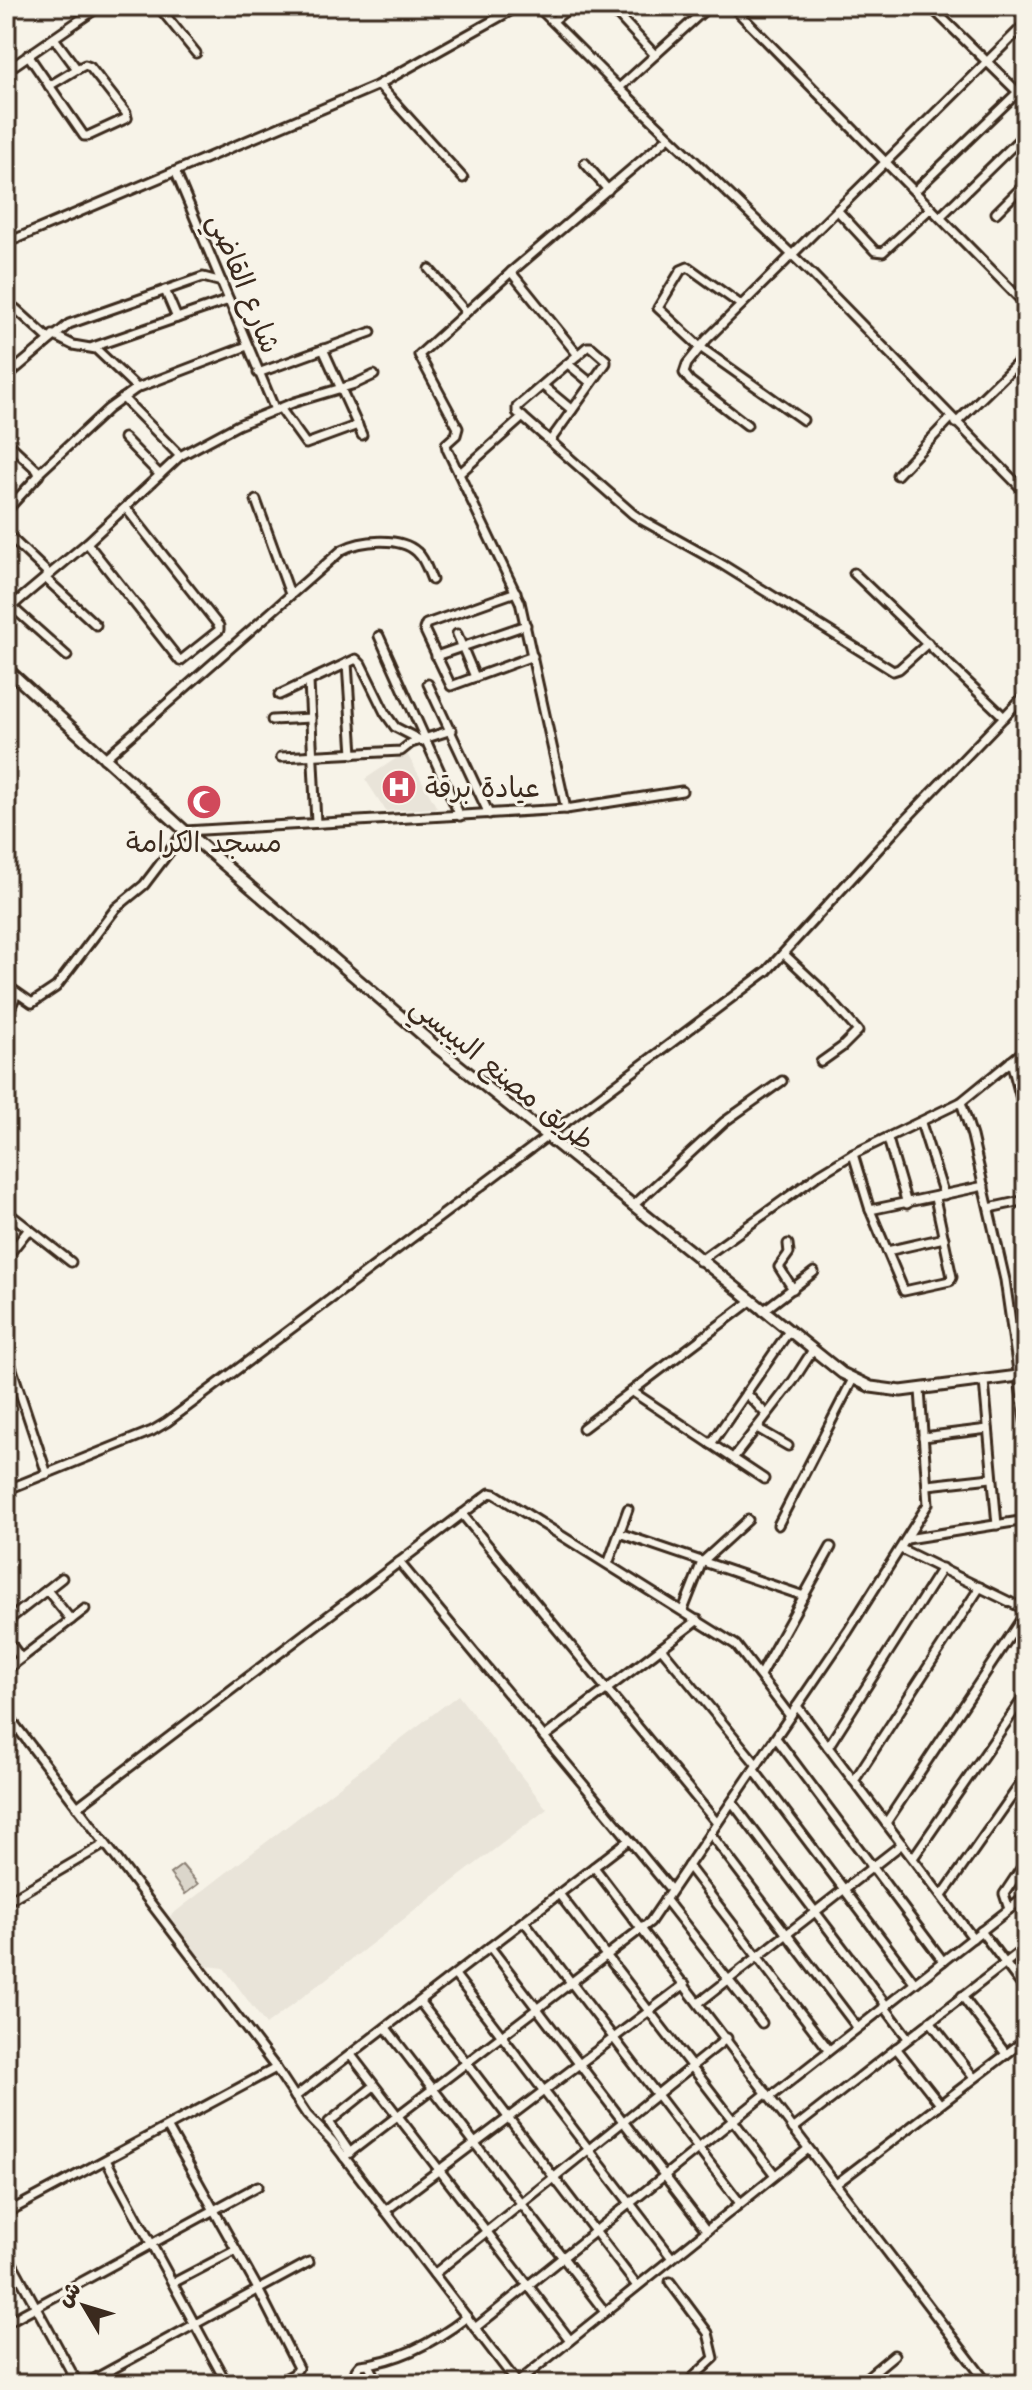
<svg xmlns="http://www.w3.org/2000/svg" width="1032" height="2390" viewBox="0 0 1032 2390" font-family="'Shantell Sans','Playpen Sans Arabic',sans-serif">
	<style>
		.built { fill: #e9e4d9 }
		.green { fill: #dbd6cb; stroke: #8b8074; stroke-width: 2 }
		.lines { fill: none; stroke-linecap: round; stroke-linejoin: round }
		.minor-casing { stroke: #3b2a1e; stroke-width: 13 }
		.major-casing { stroke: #3b2a1e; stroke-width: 15 }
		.minor { stroke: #f7f3e8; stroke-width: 7 }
		.major { stroke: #f7f3e8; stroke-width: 9 }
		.labels { text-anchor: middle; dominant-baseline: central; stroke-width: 6; stroke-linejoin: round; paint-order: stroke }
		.street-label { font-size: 28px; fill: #3b2a1e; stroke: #f7f3e8 }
		.poi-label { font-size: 28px; fill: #3b2a1e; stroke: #f7f3e8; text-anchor: start }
	</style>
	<rect width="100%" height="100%" fill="#f7f3e8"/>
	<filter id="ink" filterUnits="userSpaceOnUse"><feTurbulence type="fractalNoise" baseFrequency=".0125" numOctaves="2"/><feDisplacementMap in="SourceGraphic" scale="16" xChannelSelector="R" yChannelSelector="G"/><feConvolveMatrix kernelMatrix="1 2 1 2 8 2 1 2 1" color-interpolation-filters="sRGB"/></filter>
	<g filter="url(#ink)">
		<g class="built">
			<path d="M406,752L437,808L386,811L365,779Z"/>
			<path d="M458,1695L547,1809L266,2025L224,1968L201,1965L170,1916Z"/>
		</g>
		<path class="green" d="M182,1865L198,1884L185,1894L170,1874Z"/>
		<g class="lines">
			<defs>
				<g id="minor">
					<path d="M158,6L196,53"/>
					<path d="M537,6L619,88"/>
					<path d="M709,6L619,88L814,276L1026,493"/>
					<path d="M732,6L1026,305"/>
					<path d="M930,6L1026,100"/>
					<path d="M616,13L655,55"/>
					<path d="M553,21L571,6"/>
					<path d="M54,38L77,69L85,65L90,67L126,113L127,118"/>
					<path d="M28,55L84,136H88L127,118"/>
					<path d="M6,71L100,6"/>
					<path d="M379,85L463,178"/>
					<path d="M49,86L79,68"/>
					<path d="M585,163L608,190"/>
					<path d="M176,173L275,410"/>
					<path d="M915,191L1018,92"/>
					<path d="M837,210L875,251L883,252L931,208"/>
					<path d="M996,213L1026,183"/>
					<path d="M940,217L1026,133"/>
					<path d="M6,243L376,86L519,6"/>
					<path d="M429,269L466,312"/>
					<path d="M511,272L578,355"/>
					<path d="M165,290L177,318"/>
					<path d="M741,305L688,267L681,270L658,308L700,347L803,420"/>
					<path d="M6,315L16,309L49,339"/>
					<path d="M53,335L73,345L96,349L137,388"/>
					<path d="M93,347L229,300"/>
					<path d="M323,349L362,435"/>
					<path d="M568,364L591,383"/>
					<path d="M1017,364L1026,373"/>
					<path d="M258,373L371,332"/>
					<path d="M6,377L69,324L203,277L222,282"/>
					<path d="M543,386L572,410"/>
					<path d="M280,408L306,444L358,425"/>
					<path d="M956,423L1026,355"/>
					<path d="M747,425L690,381L684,373L687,364L707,339L1026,23"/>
					<path d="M124,438L160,475"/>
					<path d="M6,441L37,470L39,475L6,511"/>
					<path d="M550,441L606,363V360L591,347H587L517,407V412L633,514L642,520L723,565L893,671L899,669L928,643"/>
					<path d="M180,456L238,425L295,402L355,384L374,375"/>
					<path d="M39,473L108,409L137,388L247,346"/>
					<path d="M459,474L523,417"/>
					<path d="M897,475L951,418"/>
					<path d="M256,500L290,594"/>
					<path d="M6,533L49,574"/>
					<path d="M87,543L180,661L219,630V626L126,508"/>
					<path d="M854,573L1004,717"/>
					<path d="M45,578L96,625"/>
					<path d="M6,592L17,602"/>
					<path d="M516,592L426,624L424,629L451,686L533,656"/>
					<path d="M11,606L67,656"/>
					<path d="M6,611L87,543L180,456L123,398"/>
					<path d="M457,634L475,677"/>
					<path d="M379,636L460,816"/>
					<path d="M436,656L526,625"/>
					<path d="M347,663L353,754"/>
					<path d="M309,682L316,823"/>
					<path d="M428,684L489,814"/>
					<path d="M279,695L356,659L361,664L385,713L395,727L422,741"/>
					<path d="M272,720L311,718"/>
					<path d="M281,757L401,751L411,743L452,730"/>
					<path d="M104,759L342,550C361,540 400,536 417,552C425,559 428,571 432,580"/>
					<path d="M566,809L520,602L447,449L446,444L456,435L458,428L419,355L511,272L669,137"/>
					<path d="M784,954L820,988L858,1031L842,1047L821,1062"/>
					<path d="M6,985L32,1003L56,987L116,908L144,885L185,831L566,809L682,791"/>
					<path d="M6,1018L17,993"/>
					<path d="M1011,1061L1026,1118"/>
					<path d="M961,1102L972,1136L1005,1280L1026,1427"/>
					<path d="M921,1123L944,1195"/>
					<path d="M888,1139L907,1204"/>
					<path d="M853,1154L870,1210L904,1291L950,1281L952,1277L935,1198"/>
					<path d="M633,1206L724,1122L782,1081"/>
					<path d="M989,1208L1026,1200"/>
					<path d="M870,1210L984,1186"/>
					<path d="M6,1211L71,1262"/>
					<path d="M788,1244L789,1253L779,1267L793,1289"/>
					<path d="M887,1251L944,1238"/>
					<path d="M6,1258L29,1229"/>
					<path d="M699,1261L820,1174L853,1154L961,1102L1026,1049"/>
					<path d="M763,1311L814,1272"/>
					<path d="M6,1351L47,1474"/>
					<path d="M984,1381L997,1525"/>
					<path d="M633,1392L764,1479"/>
					<path d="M746,1393L766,1414"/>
					<path d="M583,1428L751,1301"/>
					<path d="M757,1428L788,1446"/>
					<path d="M923,1437L988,1429"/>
					<path d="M711,1444L789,1331"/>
					<path d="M734,1457L793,1381L813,1350"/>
					<path d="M928,1485L991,1478"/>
					<path d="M6,1490L152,1431L167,1422L767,971L905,820L1026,694"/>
					<path d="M462,1514L717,1823"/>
					<path d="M778,1525L853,1379"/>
					<path d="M619,1533L804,1596"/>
					<path d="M907,1539L1026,1520"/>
					<path d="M901,1549L1026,1610"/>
					<path d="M399,1562L671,1890"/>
					<path d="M608,1564L628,1509"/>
					<path d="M47,1590L71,1620"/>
					<path d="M683,1610L702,1562L748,1520"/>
					<path d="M6,1622L62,1578"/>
					<path d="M6,1638L21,1658"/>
					<path d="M661,1648L757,1765"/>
					<path d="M6,1670L85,1609"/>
					<path d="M760,1675L831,1547"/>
					<path d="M797,1706L973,1938"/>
					<path d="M6,1713L276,2068L307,2115L332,2141L518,2384"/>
					<path d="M544,1737L698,1620"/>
					<path d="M776,1738L943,1961"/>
					<path d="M828,1747L942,1568"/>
					<path d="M754,1770L914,1982"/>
					<path d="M854,1781L980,1587"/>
					<path d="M732,1802L886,2005"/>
					<path d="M77,1807L490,1493L495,1494L736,1645L790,1716"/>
					<path d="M886,1823L1026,1612"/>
					<path d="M710,1833L857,2027"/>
					<path d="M913,1858L1026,1694"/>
					<path d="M688,1866L829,2050"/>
					<path d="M594,1867C726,2039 858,2211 988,2384"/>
					<path d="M559,1894L775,2175"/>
					<path d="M942,1896L1026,1776"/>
					<path d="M665,1899L762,2023"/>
					<path d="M6,1902L105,1844"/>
					<path d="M1009,1909L1004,1894L1026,1861"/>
					<path d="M524,1921L740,2203"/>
					<path d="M981,1931L1026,1991"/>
					<path d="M490,1947L706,2230"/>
					<path d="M455,1975L672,2258"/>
					<path d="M962,1996L1006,2054"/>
					<path d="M420,2002L637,2286"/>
					<path d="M700,2002L902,1844"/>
					<path d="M884,2006L908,2038"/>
					<path d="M930,2021L974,2078"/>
					<path d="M386,2028L605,2312"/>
					<path d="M896,2048L940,2104"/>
					<path d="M351,2055L570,2340"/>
					<path d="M295,2097L629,1840"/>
					<path d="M770,2097L1026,1896"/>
					<path d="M168,2128L258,2289L298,2368L294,2374L275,2384"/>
					<path d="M793,2129L1026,1947"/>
					<path d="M350,2153L329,2122L374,2086"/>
					<path d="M344,2157L650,1922L848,1631L928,1504L920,1390"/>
					<path d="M106,2160L227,2384"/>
					<path d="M836,2184L1026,2039"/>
					<path d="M385,2211L685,1984"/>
					<path d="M6,2213L276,2068"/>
					<path d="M6,2252L78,2384"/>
					<path d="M434,2274L727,2038"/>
					<path d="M670,2282L708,2333L714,2358L686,2384"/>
					<path d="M173,2283L236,2250"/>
					<path d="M6,2323L258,2186"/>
					<path d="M475,2328L767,2093"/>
					<path d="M369,2365L379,2384"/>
					<path d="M517,2383L808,2149"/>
					<path d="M85,2384L309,2262"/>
					<path d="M353,2384L356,2370L360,2365C400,2361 436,2341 467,2317"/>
					<path d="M859,2384L894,2355"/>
				</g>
				<path id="major" d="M6,668L185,831L440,1050L842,1373L871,1387L901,1391L1026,1375"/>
			</defs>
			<use href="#minor" class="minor-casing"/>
			<use href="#major" class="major-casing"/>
			<use href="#minor" class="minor"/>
			<use href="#major" class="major"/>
		</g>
	</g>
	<defs>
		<symbol id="hospital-disc" viewBox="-11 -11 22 22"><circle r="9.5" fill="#d1495b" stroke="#f7f3e8"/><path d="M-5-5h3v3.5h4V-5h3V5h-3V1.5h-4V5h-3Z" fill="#fff"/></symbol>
		<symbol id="mosque-disc" viewBox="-11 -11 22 22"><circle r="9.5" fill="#d1495b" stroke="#f7f3e8"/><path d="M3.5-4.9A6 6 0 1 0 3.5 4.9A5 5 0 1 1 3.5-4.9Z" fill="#fff"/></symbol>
	</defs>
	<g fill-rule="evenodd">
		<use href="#hospital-disc" x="379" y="767" width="40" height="40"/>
		<use href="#mosque-disc" x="184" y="782" width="40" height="40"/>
	</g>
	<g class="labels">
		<g class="street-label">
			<text transform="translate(245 283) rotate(68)">شارع القاضي</text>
			<text transform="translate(503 1073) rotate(39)">طريق مصنع البيبسي</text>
		</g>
		<g class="poi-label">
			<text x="425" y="787">عيادة برقة</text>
			<text x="204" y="842" text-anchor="middle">مسجد الكرامة</text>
		</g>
	</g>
	<rect width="1032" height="2390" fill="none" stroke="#f7f3e8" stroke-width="32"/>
	<rect x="16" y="16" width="1000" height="2358" fill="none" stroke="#3b2a1e" stroke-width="3" filter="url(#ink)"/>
	<g transform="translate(84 2306) rotate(308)" stroke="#f7f3e8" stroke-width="6" paint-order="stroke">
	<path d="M0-6L14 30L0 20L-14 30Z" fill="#3b2a1e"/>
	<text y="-12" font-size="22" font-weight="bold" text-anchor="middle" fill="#3b2a1e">ش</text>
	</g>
</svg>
